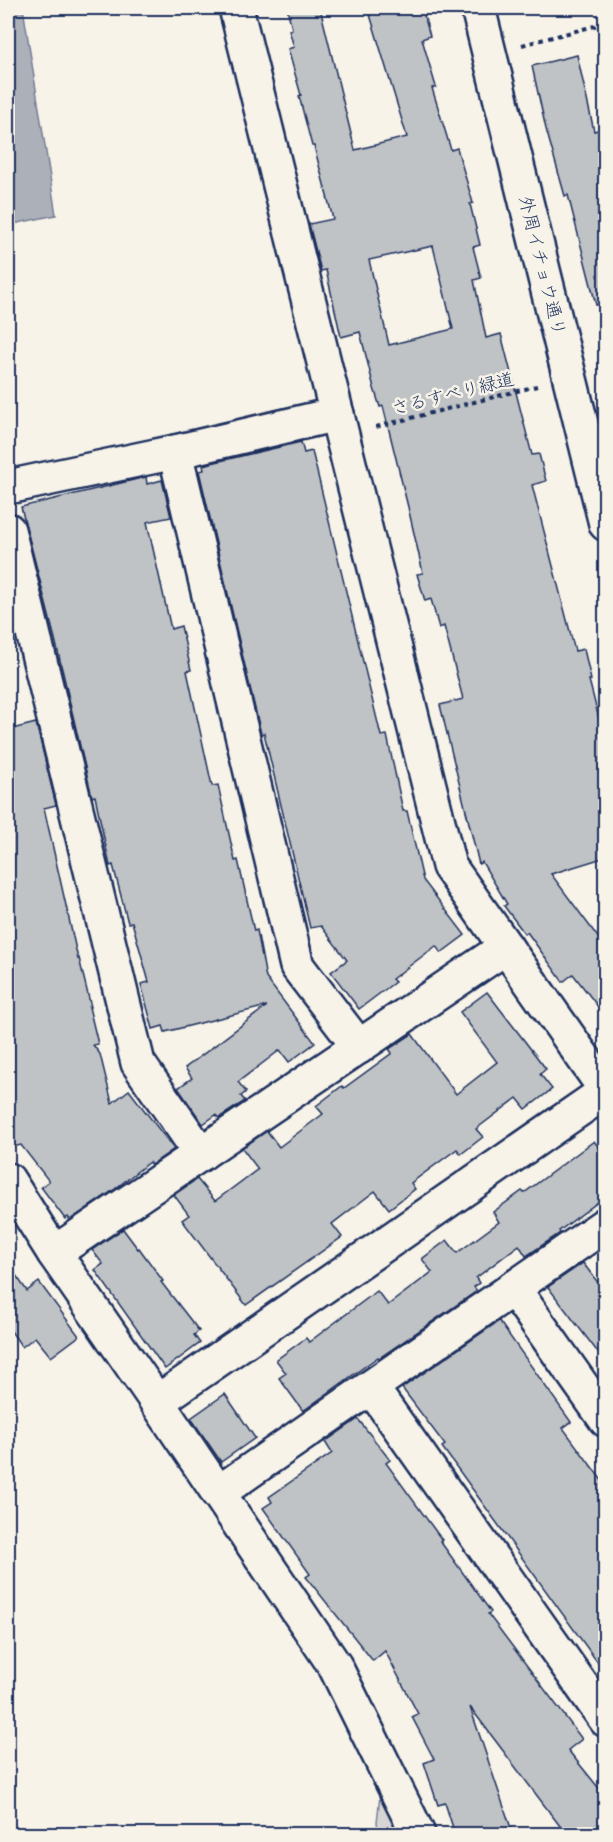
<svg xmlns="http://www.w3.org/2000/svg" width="613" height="1842" viewBox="0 0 613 1842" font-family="Pangolin,'Klee One',sans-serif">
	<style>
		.green { fill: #d7d6d4; stroke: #798299; stroke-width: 1.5 }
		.water { fill: #acb0b9; stroke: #727c95; stroke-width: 1.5 }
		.building { fill: #c0c3c5; stroke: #1b2f5e; stroke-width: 1.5; fill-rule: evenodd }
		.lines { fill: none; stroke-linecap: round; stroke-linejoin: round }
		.minor-casing { stroke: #1b2f5e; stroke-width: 38 }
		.path { stroke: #1b2f5e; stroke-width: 4; stroke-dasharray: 4.5 4.5; stroke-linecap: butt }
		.minor { stroke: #f7f3e8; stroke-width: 33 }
		.labels { text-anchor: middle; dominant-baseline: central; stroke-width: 5; stroke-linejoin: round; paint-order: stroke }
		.street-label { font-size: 18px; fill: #1b2f5e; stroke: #f7f3e8 }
	</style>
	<rect width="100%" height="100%" fill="#f7f3e8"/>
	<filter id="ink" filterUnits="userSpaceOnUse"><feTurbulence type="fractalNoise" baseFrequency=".0167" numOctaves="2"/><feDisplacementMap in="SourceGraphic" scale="12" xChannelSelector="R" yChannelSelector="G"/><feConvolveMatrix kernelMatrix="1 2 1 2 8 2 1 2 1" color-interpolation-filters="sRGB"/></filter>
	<g filter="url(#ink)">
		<path class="green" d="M380,1796L398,1834H379L377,1822Z"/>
		<path class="water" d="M8,8H23L56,215L8,225Z"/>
		<g class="building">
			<path d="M287,8H320L355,150L407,137L368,8H422L430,36L422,39L436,87L432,88L451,150L457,148L473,203L470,204L480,245L473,247L481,278L474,280L486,338L501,334L532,455L539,454L546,481L532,485L575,651L584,649L591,680H589L606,746V857L551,874L606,948V1017L573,974L563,982L527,932L525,934L504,906L507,904L482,862L479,864L440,705L463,699L444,626L439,628L431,599L425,601L417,574L423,573L408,507L383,406L380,407L374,388L360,332L341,337L326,270L321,271L310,228L309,224L333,219L314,146H312L299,96L301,95L288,49L294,47L289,30L292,29ZM433,246L453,329L389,345L369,260Z"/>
			<path d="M577,55L594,131L606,128V303L596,305L568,195L565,196L546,129L532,66Z"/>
			<path d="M301,442L304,453L312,451L381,736L387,735L403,811H407L423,880L465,935L441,953L436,946L392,979L395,982L359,1009L331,972L347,960L321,926L310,928L264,733L261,734L199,471L204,470L203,465Z"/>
			<path d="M146,477L147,484L162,480L171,517L147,522L171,629L181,626L191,670L187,671L212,786L218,785L235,861L238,860L254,931L257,930L266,978L315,1043L289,1062L280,1050L238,1082L246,1092L241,1096L245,1101L219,1118L216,1115L203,1124L178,1088L192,1078L185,1068L267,1006L165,1032L163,1026L153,1029L141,984L149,982L132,922L128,923L113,865L110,866L95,796L92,797L55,639L21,507Z"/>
			<path d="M36,723L56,805L44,808L78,959L79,958L91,1007H89L98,1044L93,1045L100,1054L112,1103L129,1090L174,1149L151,1165L149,1162L115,1189L70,1220L68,1217L65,1219L41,1187L49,1181L21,1145L8,1148V730Z"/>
			<path d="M487,992L546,1069L540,1074L552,1089L526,1109L517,1098L476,1129L483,1137L461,1154L457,1149L411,1183L415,1189L389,1209L375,1191L332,1224L342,1237L246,1305L182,1220L189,1215L174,1195L197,1179L215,1201L258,1169L242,1148L267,1131L279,1147L323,1114L316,1106L342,1086L344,1088L392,1053L389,1049L412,1034L456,1094L497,1062L460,1012Z"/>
			<path d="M594,1141L606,1157V1196L559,1231L560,1233L526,1256L519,1245L476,1278L479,1283L474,1287L477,1291L379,1358L378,1357L303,1411L279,1378L286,1373L276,1360L306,1338L309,1342L377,1291L388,1305L432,1272L422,1259L447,1240L457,1253L499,1222L493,1212L522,1191L524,1193Z"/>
			<path d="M123,1229L138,1249L139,1248L163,1281L161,1282L199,1331L194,1335L200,1343L165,1369L95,1270L103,1264L92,1250Z"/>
			<path d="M583,1263L606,1293V1363L548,1287Z"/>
			<path d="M8,1264L27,1291L39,1282L79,1336L51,1357L35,1337L22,1347L8,1327Z"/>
			<path d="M499,1321L571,1422L563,1428L606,1486V1674L442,1447L445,1445L402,1388Z"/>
			<path d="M225,1394L255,1438L221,1462L191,1418Z"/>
			<path d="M358,1419L390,1460L386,1463L442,1540L440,1541L491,1612L488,1614L582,1739L568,1750L606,1797V1834H566L470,1707L513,1834H455L445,1803L438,1805L424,1763L434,1759L412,1717L418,1714L385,1651L373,1661L306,1577L310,1574L263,1508L272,1502L269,1497L332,1453L325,1442Z"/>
		</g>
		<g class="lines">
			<defs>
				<g id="minor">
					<path d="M236,8L449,866L606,1090"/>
					<path d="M478,8L606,524"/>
					<path d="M175,452L297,966L359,1047"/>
					<path d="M8,487L175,452L337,414"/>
					<path d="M8,530L138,1063L201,1154"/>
					<path d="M8,1180L54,1253L157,1402L335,1666L418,1834"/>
					<path d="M54,1253L506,947"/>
					<path d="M513,1288L606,1420"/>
					<path d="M371,1387L606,1720"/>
					<path d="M157,1402L606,1091"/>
					<path d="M218,1493L606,1224"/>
				</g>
			</defs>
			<use href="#minor" class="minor-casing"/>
			<g class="path">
				<path d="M522,45L606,23"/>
				<path d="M376,427L537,386"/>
			</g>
			<use href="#minor" class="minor"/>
		</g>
	</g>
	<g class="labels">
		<g class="street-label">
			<text transform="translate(542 266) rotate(76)">外周イチョウ通り</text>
			<text transform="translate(453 394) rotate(-14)">さるすべり緑道</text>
		</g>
	</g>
	<rect width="613" height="1842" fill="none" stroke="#f7f3e8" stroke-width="30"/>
	<rect x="15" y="15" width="583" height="1812" fill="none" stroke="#1b2f5e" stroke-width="2" filter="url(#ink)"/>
</svg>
